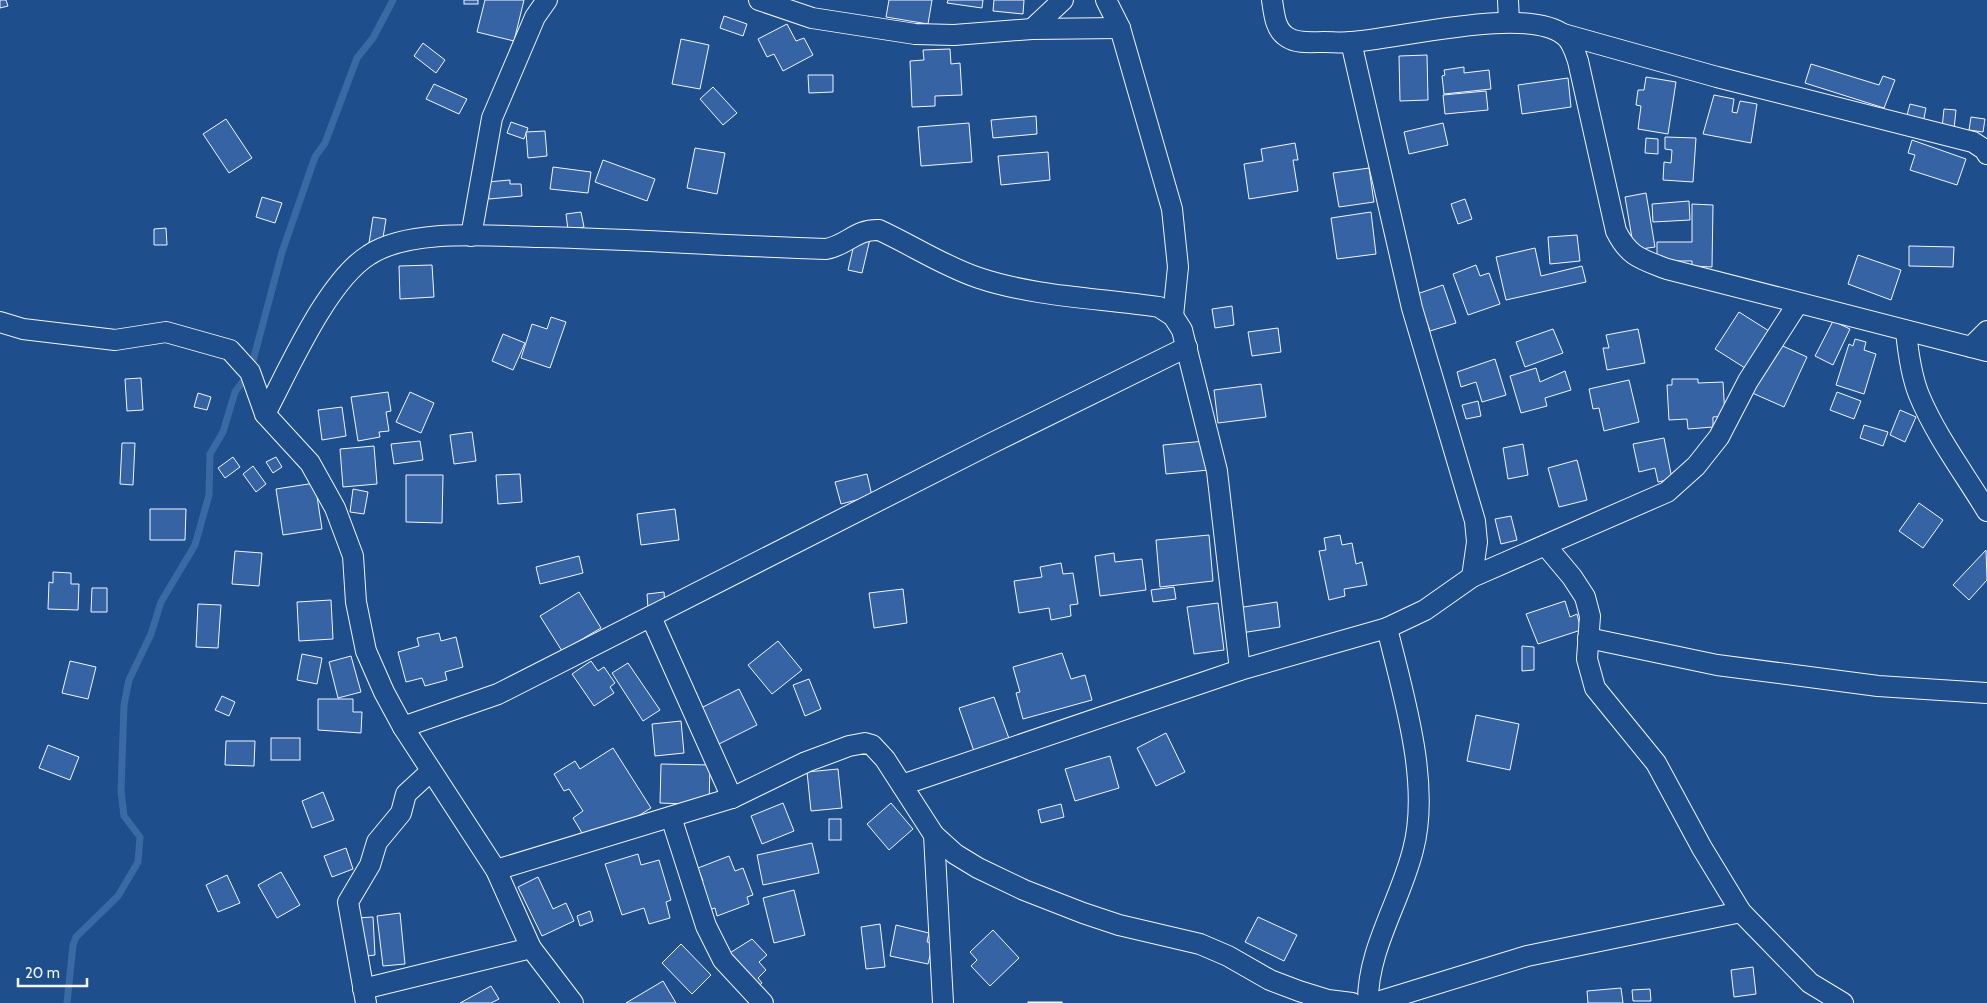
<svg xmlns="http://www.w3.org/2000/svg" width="1987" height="1003" viewBox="0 0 1987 1003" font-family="Cabin,sans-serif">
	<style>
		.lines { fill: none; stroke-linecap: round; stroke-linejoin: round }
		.stream { stroke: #3b69a3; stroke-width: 7 }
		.building { fill: #3563a3; stroke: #f2f6ff }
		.street-casing { stroke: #f2f6ff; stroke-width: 22 }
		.street { stroke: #1f4e8c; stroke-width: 20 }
	</style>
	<rect width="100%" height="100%" fill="#1f4e8c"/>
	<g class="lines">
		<path class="stream" d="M67,1003L73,945L76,937L118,896L138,862L140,837L124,816L121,791L124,705L129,680L151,634L161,602L195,545L209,495L210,454L223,432L235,392L250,372L282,252L315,157L325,143L357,58L373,38L393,0"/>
	</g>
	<g class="building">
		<path d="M0,0H6L8,6L0,8Z"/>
		<rect x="464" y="0" width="14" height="4"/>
		<path d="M485,0H524L514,41L477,32Z"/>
		<path d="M889,0H932L928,24L886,17Z"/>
		<path d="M948,0H983L982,8L947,3Z"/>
		<path d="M994,0H1024L1023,14L993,11Z"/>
		<path d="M724,16L747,24L743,36L720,28Z"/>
		<path d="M787,24L796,41L804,38L813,55L783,71L774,54L767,57L758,39Z"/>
		<path d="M681,39L709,45L700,89L672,84Z"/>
		<path d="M423,43L445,60L436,73L414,56Z"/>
		<path d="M950,49L951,64L960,63L962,95L935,96V106L912,107L910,61L924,60L923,50Z"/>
		<path d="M1427,55L1428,100L1400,101L1399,56Z"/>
		<path d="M1811,64L1879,85L1883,76L1895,80L1884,108L1805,83Z"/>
		<path d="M1464,67V73L1489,70L1491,89L1444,94L1442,76L1445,75L1444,70Z"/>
		<path d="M808,75H833V92L809,93Z"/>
		<path d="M1646,77L1676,82L1668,134L1638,129L1641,106L1636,105L1638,90H1644Z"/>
		<path d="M1568,78L1571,107L1522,114L1518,85Z"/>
		<path d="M434,84L467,99L459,114L426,99Z"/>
		<path d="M713,87L737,113L723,125L700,99Z"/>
		<path d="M1486,91L1488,110L1445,114L1443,95Z"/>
		<path d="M1714,95L1734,99L1732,112L1737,113L1740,101L1757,104L1751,143L1703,134Z"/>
		<path d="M1910,104L1926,108L1923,123L1906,119Z"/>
		<path d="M1944,109L1956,110L1954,129L1942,128Z"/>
		<path d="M1036,116L1037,134L993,138L991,120Z"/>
		<path d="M1971,117L1985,119L1983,132L1969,130Z"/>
		<path d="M226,119L252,158L229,173L203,134Z"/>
		<path d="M511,122L528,128L524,139L507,133Z"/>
		<path d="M969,123L972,162L921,166L918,127Z"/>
		<path d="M1443,123L1448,145L1409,154L1404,132Z"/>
		<path d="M545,131L547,156L528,158L526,132Z"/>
		<path d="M1665,137L1696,138L1693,182L1663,180L1664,162L1671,163L1672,150L1665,149Z"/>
		<path d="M1646,138L1658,139V154L1645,153Z"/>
		<path d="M1912,140L1966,159L1957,185L1910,170L1915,155L1908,153Z"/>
		<path d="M1295,143L1298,160H1293L1298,191L1249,199L1244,164L1263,161L1261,149Z"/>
		<path d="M695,148L725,153L717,194L687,188Z"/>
		<path d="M1048,152L1050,180L1001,185L998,156Z"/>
		<path d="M603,160L655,179L647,201L595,182Z"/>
		<path d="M553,167L591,172L588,193L550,189Z"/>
		<path d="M1369,168L1374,202L1339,207L1333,173Z"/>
		<path d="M510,180V184H521L522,196L489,199L487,182Z"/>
		<path d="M1646,193L1655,247L1634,250L1625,197Z"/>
		<path d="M262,197L282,203L275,223L256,217Z"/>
		<path d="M1465,199L1472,219L1458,224L1451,204Z"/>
		<path d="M1689,201L1690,220L1653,222L1652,204Z"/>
		<path d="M1692,204L1713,205L1712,267L1692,266V261H1657V242H1692Z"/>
		<path d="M581,212L584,227L568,230L566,214Z"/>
		<path d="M1371,212L1376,254L1337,259L1331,218Z"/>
		<path d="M373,217L386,219L382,244L369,243Z"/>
		<path d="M166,228L167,245H154V229Z"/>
		<path d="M1577,235L1580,261L1550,264L1548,237Z"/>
		<path d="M856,236L870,239L862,273L848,270Z"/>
		<path d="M1909,246L1954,247L1953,267L1909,266Z"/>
		<path d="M1535,248L1541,276L1582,266L1586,282L1506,300L1496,257Z"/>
		<path d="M1858,255L1901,270L1891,300L1848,284Z"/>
		<path d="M432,265L434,297L400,299L399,266Z"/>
		<path d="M1476,265L1480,276L1489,273L1500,304L1468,315L1453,274Z"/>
		<path d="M1443,285L1456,323L1430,331L1417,294Z"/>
		<path d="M1232,306L1234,325L1215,328L1212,309Z"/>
		<path d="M1739,312L1769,331L1745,368L1715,349Z"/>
		<path d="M551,317L566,322L550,368L521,358L532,324L547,329Z"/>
		<path d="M1833,321L1850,329L1833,365L1815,356Z"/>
		<path d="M1278,328L1281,352L1252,356L1248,332Z"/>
		<path d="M1553,329L1563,353L1525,367L1516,342Z"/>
		<path d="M1638,329L1645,363L1607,370L1603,348H1609L1606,335Z"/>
		<path d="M503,334L525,343L513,370L492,361Z"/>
		<path d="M1855,339L1866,342L1864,350L1876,354L1864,394L1836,385L1849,344L1853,346Z"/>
		<path d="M1774,342L1807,357L1784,407L1750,392Z"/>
		<path d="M1495,359L1506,395L1482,402L1476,382L1461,387L1457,372Z"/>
		<path d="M1536,368L1540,382L1565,371L1571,390L1545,398L1547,406L1521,413L1510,376Z"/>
		<path d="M141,378L143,410L127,411L125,379Z"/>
		<path d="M1672,379H1698V383L1723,382L1725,416L1713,417V427L1688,429L1687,419L1669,420L1667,385H1672Z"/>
		<path d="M1629,380L1639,422L1604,431L1599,408L1593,409L1589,389Z"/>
		<path d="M1261,384L1266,417L1218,423L1214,390Z"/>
		<path d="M388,392L391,411L386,412L389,431L379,432L380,437L358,441L351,397Z"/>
		<path d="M410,392L434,403L421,433L396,422Z"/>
		<path d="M1837,392L1861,401L1854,419L1830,410Z"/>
		<path d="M198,393L211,397L207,410L194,407Z"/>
		<path d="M1478,401L1481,416L1466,419L1462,405Z"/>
		<path d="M342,407L346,436L322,440L318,410Z"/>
		<path d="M1900,410L1916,417L1905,442L1890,435Z"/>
		<path d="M1864,425L1888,432L1883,446L1860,438Z"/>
		<path d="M472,432L476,461L454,464L450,435Z"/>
		<path d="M1664,438L1672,479L1658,482L1655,468L1639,472L1633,444Z"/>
		<path d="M420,441L423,460L394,464L391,444Z"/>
		<path d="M1205,441L1209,470L1166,474L1163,445Z"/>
		<path d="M122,443H135L133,485L120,484Z"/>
		<path d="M1523,444L1528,475L1508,479L1503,448Z"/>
		<path d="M374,446L377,484L343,487L340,449Z"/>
		<path d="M233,457L240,467L225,478L218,468Z"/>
		<path d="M276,457L282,467L273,473L266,462Z"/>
		<path d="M1577,460L1587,500L1559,507L1548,468Z"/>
		<path d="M253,466L266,484L256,492L243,474Z"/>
		<path d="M520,474L522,502L498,504L496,475Z"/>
		<path d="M867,474L872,496L841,504L835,482Z"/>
		<path d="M406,475H443L442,523L406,522Z"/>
		<path d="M315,483L322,529L283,535L276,489Z"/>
		<path d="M353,489L368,492L364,514L350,512Z"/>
		<path d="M1919,503L1943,520L1923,548L1899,531Z"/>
		<path d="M150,509H186L185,540H150Z"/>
		<path d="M675,509L679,540L641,545L637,514Z"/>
		<path d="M1511,516L1517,540L1501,544L1495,519Z"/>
		<path d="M1209,535L1213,581L1160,587L1156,540Z"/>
		<path d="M1340,535L1342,545L1352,543L1356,564L1362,562L1367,585L1344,589L1345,596L1329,600L1319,551L1326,550L1324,538Z"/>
		<path d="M1986,550L1987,580L1969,600L1953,585Z"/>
		<path d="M235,551L262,553L259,586L232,584Z"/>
		<path d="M1114,553L1115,562L1142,559L1146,590L1100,596L1095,556Z"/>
		<path d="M579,556L583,573L540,584L536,567Z"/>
		<path d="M1061,563L1063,574L1073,573L1078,604L1070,605L1071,616L1051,620L1049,608L1019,613L1014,581L1042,577L1040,567Z"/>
		<path d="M53,572L71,573V584H79L78,610L48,609L49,582L53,583Z"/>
		<path d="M1174,587L1176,599L1153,602L1151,590Z"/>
		<path d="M92,588H107V612H91Z"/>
		<path d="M903,589L907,623L874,628L869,593Z"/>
		<path d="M579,592L601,628L562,651L540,616Z"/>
		<path d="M664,592L665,606L648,608L647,594Z"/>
		<path d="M331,600L333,639L299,641L297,602Z"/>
		<path d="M1565,601L1570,617L1577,614L1581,630L1538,644L1526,614Z"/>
		<path d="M1277,602L1280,627L1241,633L1237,608Z"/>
		<path d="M1218,603L1224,650L1194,654L1187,607Z"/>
		<path d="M198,604L221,605L218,648L196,647Z"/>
		<path d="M439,633L441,641L456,637L463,667L445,672L447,680L425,686L422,678L406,682L398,652L419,646L417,638Z"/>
		<path d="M778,641L802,670L772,694L748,665Z"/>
		<path d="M1522,646L1534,647V670L1522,671Z"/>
		<path d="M1062,653L1071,679L1085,675L1092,700L1023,719L1016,693L1020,692L1013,667Z"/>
		<path d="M302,654L322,658L317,684L297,680Z"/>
		<path d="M351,656L361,692L338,698L329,662Z"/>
		<path d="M70,661L96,667L88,699L62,693Z"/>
		<path d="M591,661L598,671L604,667L615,683L610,687L614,693L594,706L572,674Z"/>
		<path d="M628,663L660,710L643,721L612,673Z"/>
		<path d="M809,679L821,709L805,716L793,685Z"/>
		<path d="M739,689L757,725L719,744L701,708Z"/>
		<path d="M222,696L235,702L229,716L215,710Z"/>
		<path d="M994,697L1011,744L976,757L959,708Z"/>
		<path d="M318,699H353V712H362L361,733L318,730Z"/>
		<path d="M1476,715L1519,724L1510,770L1467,761Z"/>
		<path d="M681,721L684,753L655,756L652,724Z"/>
		<path d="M1166,733L1185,772L1156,786L1137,748Z"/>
		<rect x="271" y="738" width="29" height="22"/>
		<path d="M226,741H255L254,766L225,765Z"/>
		<path d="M48,745L79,757L70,780L39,768Z"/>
		<path d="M613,748L651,808L599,840L585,838L573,818L583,811L569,789L564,791L554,774L575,761L580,769Z"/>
		<path d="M1110,756L1119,788L1075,801L1065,769Z"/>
		<path d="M661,764L710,765L709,805L660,803Z"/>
		<path d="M838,769L842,808L811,811L807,772Z"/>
		<path d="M323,792L334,820L312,828L302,801Z"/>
		<path d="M783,803L794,831L762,844L751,816Z"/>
		<path d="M891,803L913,829L889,850L867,824Z"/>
		<path d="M1061,804L1064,817L1041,823L1038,810Z"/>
		<rect x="829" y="819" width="12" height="21"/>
		<path d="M812,843L819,873L763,885L757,855Z"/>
		<path d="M346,848L353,869L332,877L324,856Z"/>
		<path d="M638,854L641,865L659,860L671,900L666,902L670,918L649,924L644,908L622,915L605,864Z"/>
		<path d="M729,856L735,871L743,868L753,895L747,897L749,904L717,916L715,908L706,911L696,884L703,881L698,868Z"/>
		<path d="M281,872L300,905L277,918L258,885Z"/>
		<path d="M227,875L240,903L218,912L206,885Z"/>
		<path d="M538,877L553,909L566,903L574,921L542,936L518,887Z"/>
		<path d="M794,890L805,935L774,943L763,898Z"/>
		<path d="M590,911L593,921L580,926L577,916Z"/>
		<path d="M400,913L405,964L383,966L377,916Z"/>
		<path d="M373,917L375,955L360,957L356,918Z"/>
		<path d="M1258,917L1297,935L1284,961L1245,942Z"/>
		<path d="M880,924L885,967L866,969L861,927Z"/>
		<path d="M896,925L929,933L927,942L933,943L928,964L890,956Z"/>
		<path d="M993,930L1019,958L990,986L971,966L977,960L970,952Z"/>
		<path d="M752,939L767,955L759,962L766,970L758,978L762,983L755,989L725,956Z"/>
		<path d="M681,944L711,975L692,994L662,963Z"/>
		<path d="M1753,967L1756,994L1734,997L1731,970Z"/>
		<path d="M663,981L676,1003H626Z"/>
		<path d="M491,986L499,999L491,1003H460Z"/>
		<path d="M1621,988L1623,1003H1588L1587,991Z"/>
		<path d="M1650,989L1651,1001H1633L1632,990Z"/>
		<rect x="1028" y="1002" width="34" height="1"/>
	</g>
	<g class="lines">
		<defs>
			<g id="street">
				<path d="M759,0L812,18L915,34L954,35L1032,29L1120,28"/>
				<path d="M1106,0L1120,28L1172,209L1178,267L1173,316"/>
				<path d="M1272,0C1274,13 1275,30 1287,37C1297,44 1312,42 1324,42C1333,42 1342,43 1351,42C1398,39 1526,5 1564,35C1572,41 1575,52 1578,61L1616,231C1629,257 1641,259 1667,269L1987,351"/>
				<path d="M1508,0L1509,22"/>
				<path d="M1032,29L1063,0"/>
				<path d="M1563,34L1717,77L1973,142L1985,150L1987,154"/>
				<path d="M1351,42L1412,308L1475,521L1477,542L1472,577"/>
				<path d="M471,236L492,118L535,17L547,0"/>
				<path d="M0,322L23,329L115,340L166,332L230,350L250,372L265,414L310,463L335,508L353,556L356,602L366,651L384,692L403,727L496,870L531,948L573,1003"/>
				<path d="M1906,331C1908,352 1911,375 1919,395C1936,436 1964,473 1987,511"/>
				<path d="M1971,347L1987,331"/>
				<path d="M265,414C289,369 327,281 369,255C410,228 491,236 539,237C635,239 730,246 826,249C848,245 855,229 879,230C912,245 943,266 979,278C1036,297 1100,298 1159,307L1173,316L1182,330L1217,471L1240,670"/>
				<path d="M1546,546L1572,577L1585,597L1590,616L1587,659L1595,688L1656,763L1702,848L1741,912L1810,983L1843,1003"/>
				<path d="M651,617L732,798"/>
				<path d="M1588,638L1717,665L1878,686L1987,693"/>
				<path d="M403,727L498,694L990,444L1187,347"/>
				<path d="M902,785L1240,670L1387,628L1425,610L1472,577L1667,492L1696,466L1719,437L1748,381L1798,303"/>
				<path d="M671,817L706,926L723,960L763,1003"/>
				<path d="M934,835L943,1003"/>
				<path d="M496,870L732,798L806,762L849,746L865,743L872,745L885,759L934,835L955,854L978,868L1024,890L1083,913L1119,925L1200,944L1228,956L1270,980L1299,991L1328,1000L1352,1003"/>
				<path d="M363,989L531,948"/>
				<path d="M366,1003L348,902L370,865L377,842L401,813L406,794L431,771"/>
				<path d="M1368,1003C1367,950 1400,902 1413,850C1431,783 1403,694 1387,628"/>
				<path d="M1374,1003L1527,956L1741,912"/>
			</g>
		</defs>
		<use href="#street" class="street-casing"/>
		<use href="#street" class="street"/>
	</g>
	<path d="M18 978v8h69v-8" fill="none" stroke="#f2f6ff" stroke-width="2.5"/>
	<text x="25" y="978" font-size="15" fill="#f2f6ff" stroke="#1f4e8c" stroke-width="4" paint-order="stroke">20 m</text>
</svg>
